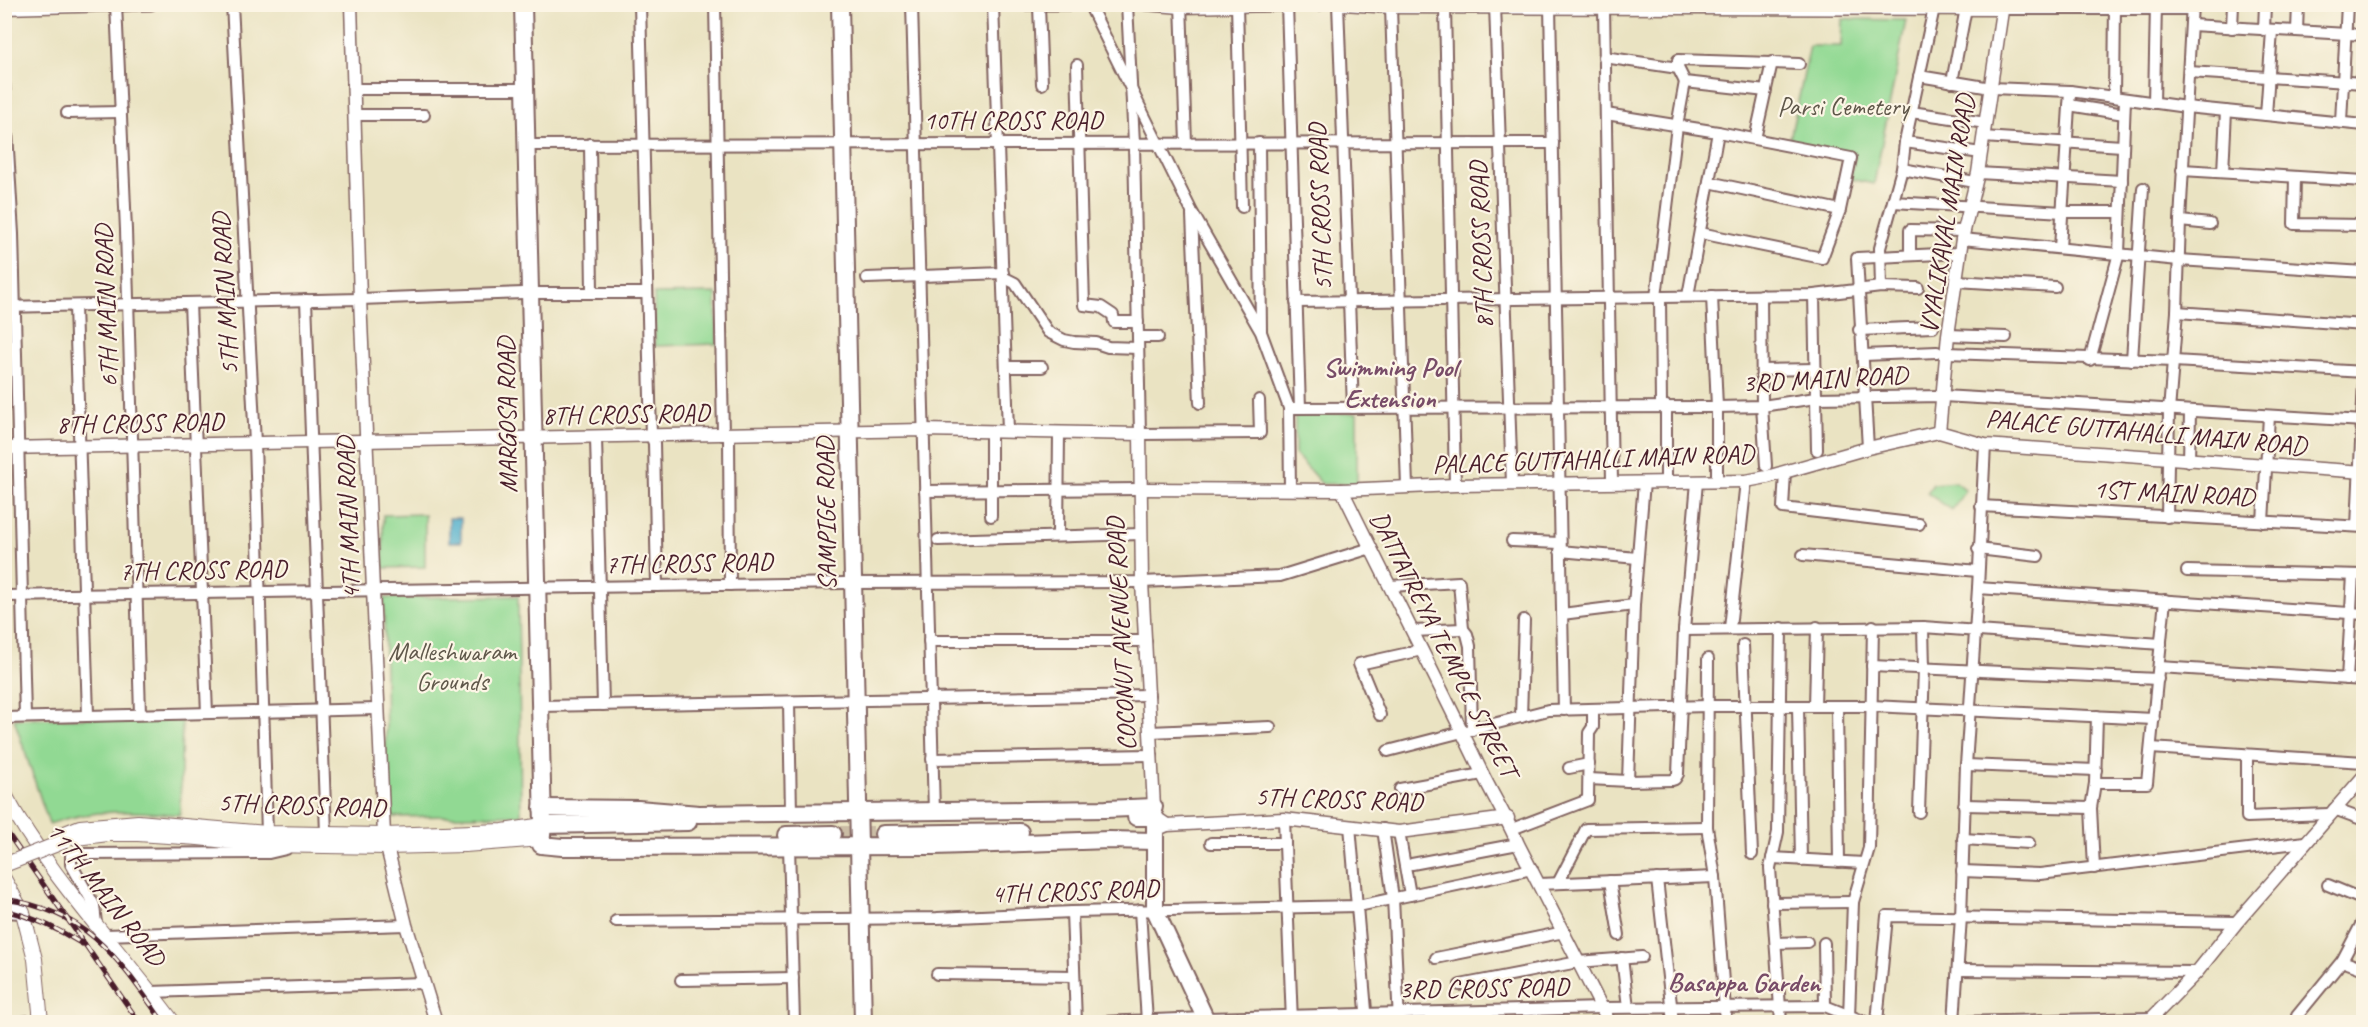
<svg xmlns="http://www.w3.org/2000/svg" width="2368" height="1027" viewBox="0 0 2368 1027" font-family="Caveat,sans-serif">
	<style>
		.green { fill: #91d993; stroke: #6e7c5f; stroke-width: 1.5 }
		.water { fill: #4daecc; stroke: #4c667c; stroke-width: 1.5 }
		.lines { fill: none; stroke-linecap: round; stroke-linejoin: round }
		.stream { stroke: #4daecc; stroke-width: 3 }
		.primary-tunnel { stroke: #cabca4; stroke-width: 16; stroke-dasharray: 16 8; stroke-linecap: butt }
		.minor-casing { stroke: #826460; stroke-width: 14 }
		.tertiary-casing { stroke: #826460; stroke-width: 15 }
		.secondary-casing { stroke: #826460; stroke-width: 16 }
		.primary-casing { stroke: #826460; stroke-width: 20 }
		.minor { stroke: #fff; stroke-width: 10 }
		.tertiary { stroke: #fff; stroke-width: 12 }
		.secondary { stroke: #fff; stroke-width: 14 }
		.primary { stroke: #fff; stroke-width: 16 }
		.rail-casing { stroke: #4a1f2b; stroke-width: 5 }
		.rail { stroke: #fcf5e5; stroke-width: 3; stroke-dasharray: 9; stroke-linecap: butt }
		.secondary-bridge-casing { stroke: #826460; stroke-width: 16; stroke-linecap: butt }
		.secondary-bridge { stroke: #fff; stroke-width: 14 }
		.labels { text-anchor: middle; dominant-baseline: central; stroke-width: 4.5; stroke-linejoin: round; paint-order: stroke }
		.park-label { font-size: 26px; fill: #5f574a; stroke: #fcf5e5 }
		.street-label { font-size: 26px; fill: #4a1f2b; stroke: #fcf5e5 }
		.neighbourhood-label { font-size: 27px; font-weight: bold; fill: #784c68; stroke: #fcf5e5 }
	</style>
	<rect width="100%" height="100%" fill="#fcf5e5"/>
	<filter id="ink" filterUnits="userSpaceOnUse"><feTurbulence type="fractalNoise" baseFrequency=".0167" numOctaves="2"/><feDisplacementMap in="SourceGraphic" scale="12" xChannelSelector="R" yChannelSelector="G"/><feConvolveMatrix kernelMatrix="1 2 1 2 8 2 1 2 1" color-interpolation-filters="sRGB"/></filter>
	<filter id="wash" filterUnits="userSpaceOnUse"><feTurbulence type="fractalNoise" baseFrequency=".008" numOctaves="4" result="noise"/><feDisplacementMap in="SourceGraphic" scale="24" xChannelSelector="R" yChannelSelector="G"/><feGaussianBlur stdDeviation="1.35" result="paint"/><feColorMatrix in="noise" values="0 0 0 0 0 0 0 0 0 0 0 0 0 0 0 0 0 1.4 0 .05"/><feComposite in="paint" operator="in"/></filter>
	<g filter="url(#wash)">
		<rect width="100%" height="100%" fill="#eae3c2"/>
		<g class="green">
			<path d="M1842,19L1906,20L1874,184L1850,179L1855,156L1789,143L1810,46H1841Z"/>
			<path d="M716,293L717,344L655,346L654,294Z"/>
			<path d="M1357,413V484H1322L1295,454V414Z"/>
			<path d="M1956,482L1966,490L1952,510L1927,493L1933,484Z"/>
			<path d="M425,514V567L383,568V515Z"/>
			<path d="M518,596L521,815L387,817L384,598Z"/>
			<path d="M182,717L180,815C135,811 93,808 49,824L14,719Z"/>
		</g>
		<rect class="water" x="449" y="518" width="12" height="24"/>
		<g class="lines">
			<path class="stream" d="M1438,1018V1022"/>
		</g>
	</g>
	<g filter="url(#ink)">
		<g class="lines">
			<path class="primary-tunnel" d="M833,834H883"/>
			<defs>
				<g id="minor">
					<path d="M116,4L126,230L140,714"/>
					<path d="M232,4L255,443L267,833"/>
					<path d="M640,4L651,436L654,443L657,586"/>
					<path d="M715,4L723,435"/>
					<path d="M912,4L934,812"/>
					<path d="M993,4L1008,431"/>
					<path d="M1089,4L1192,212L1261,332L1289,408L1290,489"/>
					<path d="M1127,4L1134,143L1140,434L1260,433L1259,400"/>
					<path d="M1181,4L1186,143"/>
					<path d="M1237,4L1242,207"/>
					<path d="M1287,4L1300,408"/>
					<path d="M1338,4L1353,408"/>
					<path d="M1495,5L1512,484"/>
					<path d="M1039,6L1042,84"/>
					<path d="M1550,6L1564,710"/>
					<path d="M1391,7L1407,487"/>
					<path d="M1445,7L1455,485"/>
					<path d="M1604,7L1612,482"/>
					<path d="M2003,9H2191"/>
					<path d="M2191,25L2364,35"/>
					<path d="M2232,28L2233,4"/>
					<path d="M2264,30L2265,4"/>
					<path d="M2297,31L2298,4"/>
					<path d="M1604,57L1678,68L1685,82L1766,91"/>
					<path d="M1077,65L1084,305L1101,307L1113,315L1114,322H1138"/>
					<path d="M1678,68V60L1799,64"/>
					<path d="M2189,72L2364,83"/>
					<path d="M1919,76L1991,88L2070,91L2186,107L2364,125"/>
					<path d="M4,82L13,234L25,717"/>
					<path d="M1952,82L1966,8"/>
					<path d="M355,89H525"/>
					<path d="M2114,97L2115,4"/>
					<path d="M2154,103L2156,4"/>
					<path d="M2069,105L2124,114"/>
					<path d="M1911,112L1986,123"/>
					<path d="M67,113L121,112"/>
					<path d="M1606,114L1718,132L1851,158L1840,210L1822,258L1700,233"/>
					<path d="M356,115H424"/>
					<path d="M2266,115L2272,31"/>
					<path d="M2341,122L2347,4"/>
					<path d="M1983,137L2122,146"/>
					<path d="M1755,139L1772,62"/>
					<path d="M1905,142L1981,153"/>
					<path d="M1259,143L1261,331"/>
					<path d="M590,144L592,292"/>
					<path d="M526,145L1553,143"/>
					<path d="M1902,169L1975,182"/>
					<path d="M2182,170L2364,181"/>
					<path d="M2223,172L2226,111"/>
					<path d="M1978,173L2122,181"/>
					<path d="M2295,177L2294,224L2364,225"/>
					<path d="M1709,182L1840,210"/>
					<path d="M1893,202L2063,212H2120"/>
					<path d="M1192,215L1200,403"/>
					<path d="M2180,221L2210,224"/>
					<path d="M1962,239L2179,260L2364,272"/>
					<path d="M2060,248L2070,91"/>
					<path d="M1910,255V230L1964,231"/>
					<path d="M1003,277L1015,283L1048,332L1064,340L1074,342L1096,343L1108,347L1138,348"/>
					<path d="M867,278L1003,273"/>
					<path d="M1957,281L2055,287"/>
					<path d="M1881,287L1880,248L1902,169L1905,142L1934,8"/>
					<path d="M1761,295L1762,406L1766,466"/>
					<path d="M1814,295L1817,450"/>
					<path d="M1688,296L1718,132"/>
					<path d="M1712,296L1717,407V482"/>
					<path d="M1656,297L1677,126L1685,82"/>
					<path d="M1660,297L1661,406"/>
					<path d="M306,300L326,833"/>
					<path d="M1296,302L1814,295L1881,287L1918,288"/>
					<path d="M190,303L207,713"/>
					<path d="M75,306L88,715"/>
					<path d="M4,307L360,299L524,293H646"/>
					<path d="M2177,312L2364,325"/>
					<path d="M1859,330L1933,327"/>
					<path d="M1948,335L2006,337"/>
					<path d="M1138,337H1158"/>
					<path d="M1947,353L2174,361L2364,372"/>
					<path d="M1864,355L1937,352"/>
					<path d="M2090,360L2119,253L2125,99"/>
					<path d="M2132,360L2143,188"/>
					<path d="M1007,367H1042"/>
					<path d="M1762,370L1816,369"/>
					<path d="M1666,406V482"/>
					<path d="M1289,408L1717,407L1762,406L1816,398L1943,396L2364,421"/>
					<path d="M729,435L730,585"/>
					<path d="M596,438L603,705"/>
					<path d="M1868,448L1857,258L1960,253"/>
					<path d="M2189,461L2190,412"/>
					<path d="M1785,472L1783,508L1919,524"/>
					<path d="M925,491L1140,489"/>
					<path d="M1981,506L2364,527"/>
					<path d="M991,516V431"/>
					<path d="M2167,517L2169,411L2177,312L2180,221L2192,4"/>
					<path d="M2263,522L2269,416"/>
					<path d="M2357,526L2364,380"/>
					<path d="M1058,535L1059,433"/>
					<path d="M938,540L1141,534"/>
					<path d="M1512,541L1560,543"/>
					<path d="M1978,549L2038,556"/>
					<path d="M1560,551L1637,558"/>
					<path d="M1803,555L1978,571"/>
					<path d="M2187,571L2364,575"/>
					<path d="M1390,586L1459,582L1463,629L1467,634L1470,646L1472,730"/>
					<path d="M1978,588L2364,614"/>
					<path d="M4,596L845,583L1142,582L1280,576L1371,548"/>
					<path d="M1562,614L1634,605"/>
					<path d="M1730,628L1746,481"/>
					<path d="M1684,630L1923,627L2161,644"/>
					<path d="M1412,631L1463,629"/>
					<path d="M929,641H1146"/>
					<path d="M1743,645L1752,854"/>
					<path d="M1708,659L1707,827L1715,877L1726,1022"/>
					<path d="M1872,666L2158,679"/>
					<path d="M2159,667L2364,680"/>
					<path d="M2347,679L2353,575"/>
					<path d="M789,702L791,813"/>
					<path d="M540,706L1149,695"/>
					<path d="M1798,706L1801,860"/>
					<path d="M1815,706L1817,627"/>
					<path d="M1837,706L1839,862"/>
					<path d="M1380,715L1359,664L1422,650"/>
					<path d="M1521,717L1524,620"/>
					<path d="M4,718L377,709"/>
					<path d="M1150,732L1270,727"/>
					<path d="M2151,748L2364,762"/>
					<path d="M1388,751L1548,710L1708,706H1871L2154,719"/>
					<path d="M2247,755V817L2329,814"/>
					<path d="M932,759L1152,755"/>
					<path d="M1966,765L2096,770"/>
					<path d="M1569,768L1589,764"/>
					<path d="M1589,779L1628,781L1672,780L1675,779L1678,774L1684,630L1697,482"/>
					<path d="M1628,781L1634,605L1644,482"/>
					<path d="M2095,783H2147L2165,600"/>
					<path d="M1400,789L1482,774"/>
					<path d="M1964,805L2091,808"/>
					<path d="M2334,809L2364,820"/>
					<path d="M1919,812L1924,668L1923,627"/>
					<path d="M1284,819L1292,1022"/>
					<path d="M1350,826L1367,1022"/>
					<path d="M1383,829L1393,898L1399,1022"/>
					<path d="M1512,829L1588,800L1589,733L1593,727V709"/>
					<path d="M1399,832L1410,895"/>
					<path d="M1963,839L2029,843"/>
					<path d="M1211,843H1285"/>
					<path d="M789,846L794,1022"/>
					<path d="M1772,858L1864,863"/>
					<path d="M1412,864L1518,844"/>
					<path d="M2094,868L2091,808L2095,783L2097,716"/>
					<path d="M1962,871L2040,874L2305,842"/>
					<path d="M1657,879L1673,1022"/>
					<path d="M1610,881L1619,935"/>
					<path d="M1558,883L1586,829L1707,827"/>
					<path d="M1539,884L1715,877"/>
					<path d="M2328,885L2364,900"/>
					<path d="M1772,903L1853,902"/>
					<path d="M1140,910L1147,1022"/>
					<path d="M4,912L23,913"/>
					<path d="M1072,912L1076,1022"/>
					<path d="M616,921L937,918L1072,912L1358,906L1532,869"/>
					<path d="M96,924L94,905L71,864V856L80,854L269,853L286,849"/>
					<path d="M105,935L406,925"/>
					<path d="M1776,943L1807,942"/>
					<path d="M1824,943L1825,1006"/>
					<path d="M1436,958L1564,932"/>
					<path d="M1622,958L1628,1007"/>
					<path d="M2342,961L2364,969"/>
					<path d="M1958,970L2197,972"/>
					<path d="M937,974L1074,976"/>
					<path d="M681,980L793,978"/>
					<path d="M1460,985L1578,962L1642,957"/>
					<path d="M151,992L423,983"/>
					<path d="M1849,1017L1853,902L1869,848L1873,626"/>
					<path d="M22,1022L41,1020"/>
					<path d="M1101,1022L1206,1018L1602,1008L1825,1006L1865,1022"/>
					<path d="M1781,1022L1770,868L1778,832L1781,628"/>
					<path d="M1877,1022L1887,916L2237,922"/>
					<path d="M1954,1022L1961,917L1966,765L1978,588L1985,445"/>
					<path d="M1954,1022L2153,1018"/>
					<path d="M2296,1022L2297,1016L2342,961L2364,919"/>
				</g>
				<g id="tertiary">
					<path d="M351,4L360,299L384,835L406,925L436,1022"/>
					<path d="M1000,4H1081"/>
					<path d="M1145,4L1181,7L1320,4"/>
					<path d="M1343,4L1391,7L2003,9"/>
					<path d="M4,8L151,4"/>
					<path d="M1939,432L1948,335L1962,239L1978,173L2003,4"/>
					<path d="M4,448L923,430L1140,434L1142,582L1154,807L1155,817L1167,825"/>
					<path d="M1140,489L1342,490L1455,485L1746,481L1767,477L1868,448L1939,432L1985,445L2364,472"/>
					<path d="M1342,490C1388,584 1436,677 1481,771C1493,796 1507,818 1518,844L1609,1022"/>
					<path d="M1160,828L1167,825L1284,819L1399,832L1508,818"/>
					<path d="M2148,1022L2197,972L2237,922L2364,776"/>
				</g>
				<g id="secondary">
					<path d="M4,793C49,877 117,946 173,1022"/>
					<path d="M60,835L80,827L138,822L267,833L384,835L503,831L543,825"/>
					<path d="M76,838L108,834H138L198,838L264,845L386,847L465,845L541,839"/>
					<path d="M4,879L23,913L35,959L41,1022"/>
				</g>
				<g id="primary">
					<path d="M523,4L543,825L541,845L562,847L934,846L1109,840L1155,841"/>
					<path d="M840,4L863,1022"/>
					<path d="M542,808L638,809L699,814L1106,809L1154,807"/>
					<path d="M1136,817H1155V910L1207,1022"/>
					<path d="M543,825L688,822"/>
					<path d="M883,834L1020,832"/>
					<path d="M786,835L833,834"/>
				</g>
			</defs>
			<use href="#minor" class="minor-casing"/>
			<use href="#tertiary" class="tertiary-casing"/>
			<use href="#secondary" class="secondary-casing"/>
			<use href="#primary" class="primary-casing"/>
			<use href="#minor" class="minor"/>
			<use href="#tertiary" class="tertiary"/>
			<use href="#secondary" class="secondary"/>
			<use href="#primary" class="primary"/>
			<defs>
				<g id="rail">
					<path d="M4,828L139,1022"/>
					<path d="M4,899C88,911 118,958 163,1022"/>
					<path d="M4,910C33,917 57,928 82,944"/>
				</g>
			</defs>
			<use href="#rail" class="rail-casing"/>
			<use href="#rail" class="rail"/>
			<defs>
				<path id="secondary-bridge" d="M4,865L65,841"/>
			</defs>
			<use href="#secondary-bridge" class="secondary-bridge-casing"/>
			<use href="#secondary-bridge" class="secondary-bridge"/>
		</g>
	</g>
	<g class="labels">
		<g class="park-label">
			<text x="1843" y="106">Parsi Cemetery</text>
			<text x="452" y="651">Malleshwaram<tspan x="452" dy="30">Grounds</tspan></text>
		</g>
		<g class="street-label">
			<text x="1013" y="120">10TH CROSS ROAD</text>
			<text transform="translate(1320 207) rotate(-92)">5TH CROSS ROAD</text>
			<text transform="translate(1947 214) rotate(-81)">VYALIKAVAL MAIN ROAD</text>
			<text transform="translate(1481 245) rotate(-92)">8TH CROSS ROAD</text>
			<text transform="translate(225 294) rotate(-93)">5TH MAIN ROAD</text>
			<text transform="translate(106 306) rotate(-92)">6TH MAIN ROAD</text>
			<text transform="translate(1825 379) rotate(-3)">3RD MAIN ROAD</text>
			<text transform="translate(626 414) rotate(-1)">8TH CROSS ROAD</text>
			<text transform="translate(507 415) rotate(-91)">MARGOSA ROAD</text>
			<text transform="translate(140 423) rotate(-1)">8TH CROSS ROAD</text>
			<text transform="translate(2146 432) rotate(5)">PALACE GUTTAHALLI MAIN ROAD</text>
			<text transform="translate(1593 459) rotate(-2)">PALACE GUTTAHALLI MAIN ROAD</text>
			<text transform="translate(2174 493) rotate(3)">1ST MAIN ROAD</text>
			<text transform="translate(826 514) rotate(-91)">SAMPIGE ROAD</text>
			<text transform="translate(348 518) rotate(-92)">4TH MAIN ROAD</text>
			<text transform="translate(689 563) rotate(-1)">7TH CROSS ROAD</text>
			<text transform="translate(203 570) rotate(-1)">7TH CROSS ROAD</text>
			<text transform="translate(1121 634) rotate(-93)">COCONUT AVENUE ROAD</text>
			<text transform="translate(1444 644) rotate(63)">DATTATREYA TEMPLE STREET</text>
			<text transform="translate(1339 799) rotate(2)">5TH CROSS ROAD</text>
			<text transform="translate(302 805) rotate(2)">5TH CROSS ROAD</text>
			<text transform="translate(1075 891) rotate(-2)">4TH CROSS ROAD</text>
			<text transform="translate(106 894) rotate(52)">11TH MAIN ROAD</text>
			<text transform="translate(1484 988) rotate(-1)">3RD CROSS ROAD</text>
		</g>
		<g class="neighbourhood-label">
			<text x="1390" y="367">Swimming Pool<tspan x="1390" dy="31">Extension</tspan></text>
			<text x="1744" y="982">Basappa Garden</text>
		</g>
	</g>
	<rect width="2368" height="1027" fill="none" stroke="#fcf5e5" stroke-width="24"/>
</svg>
